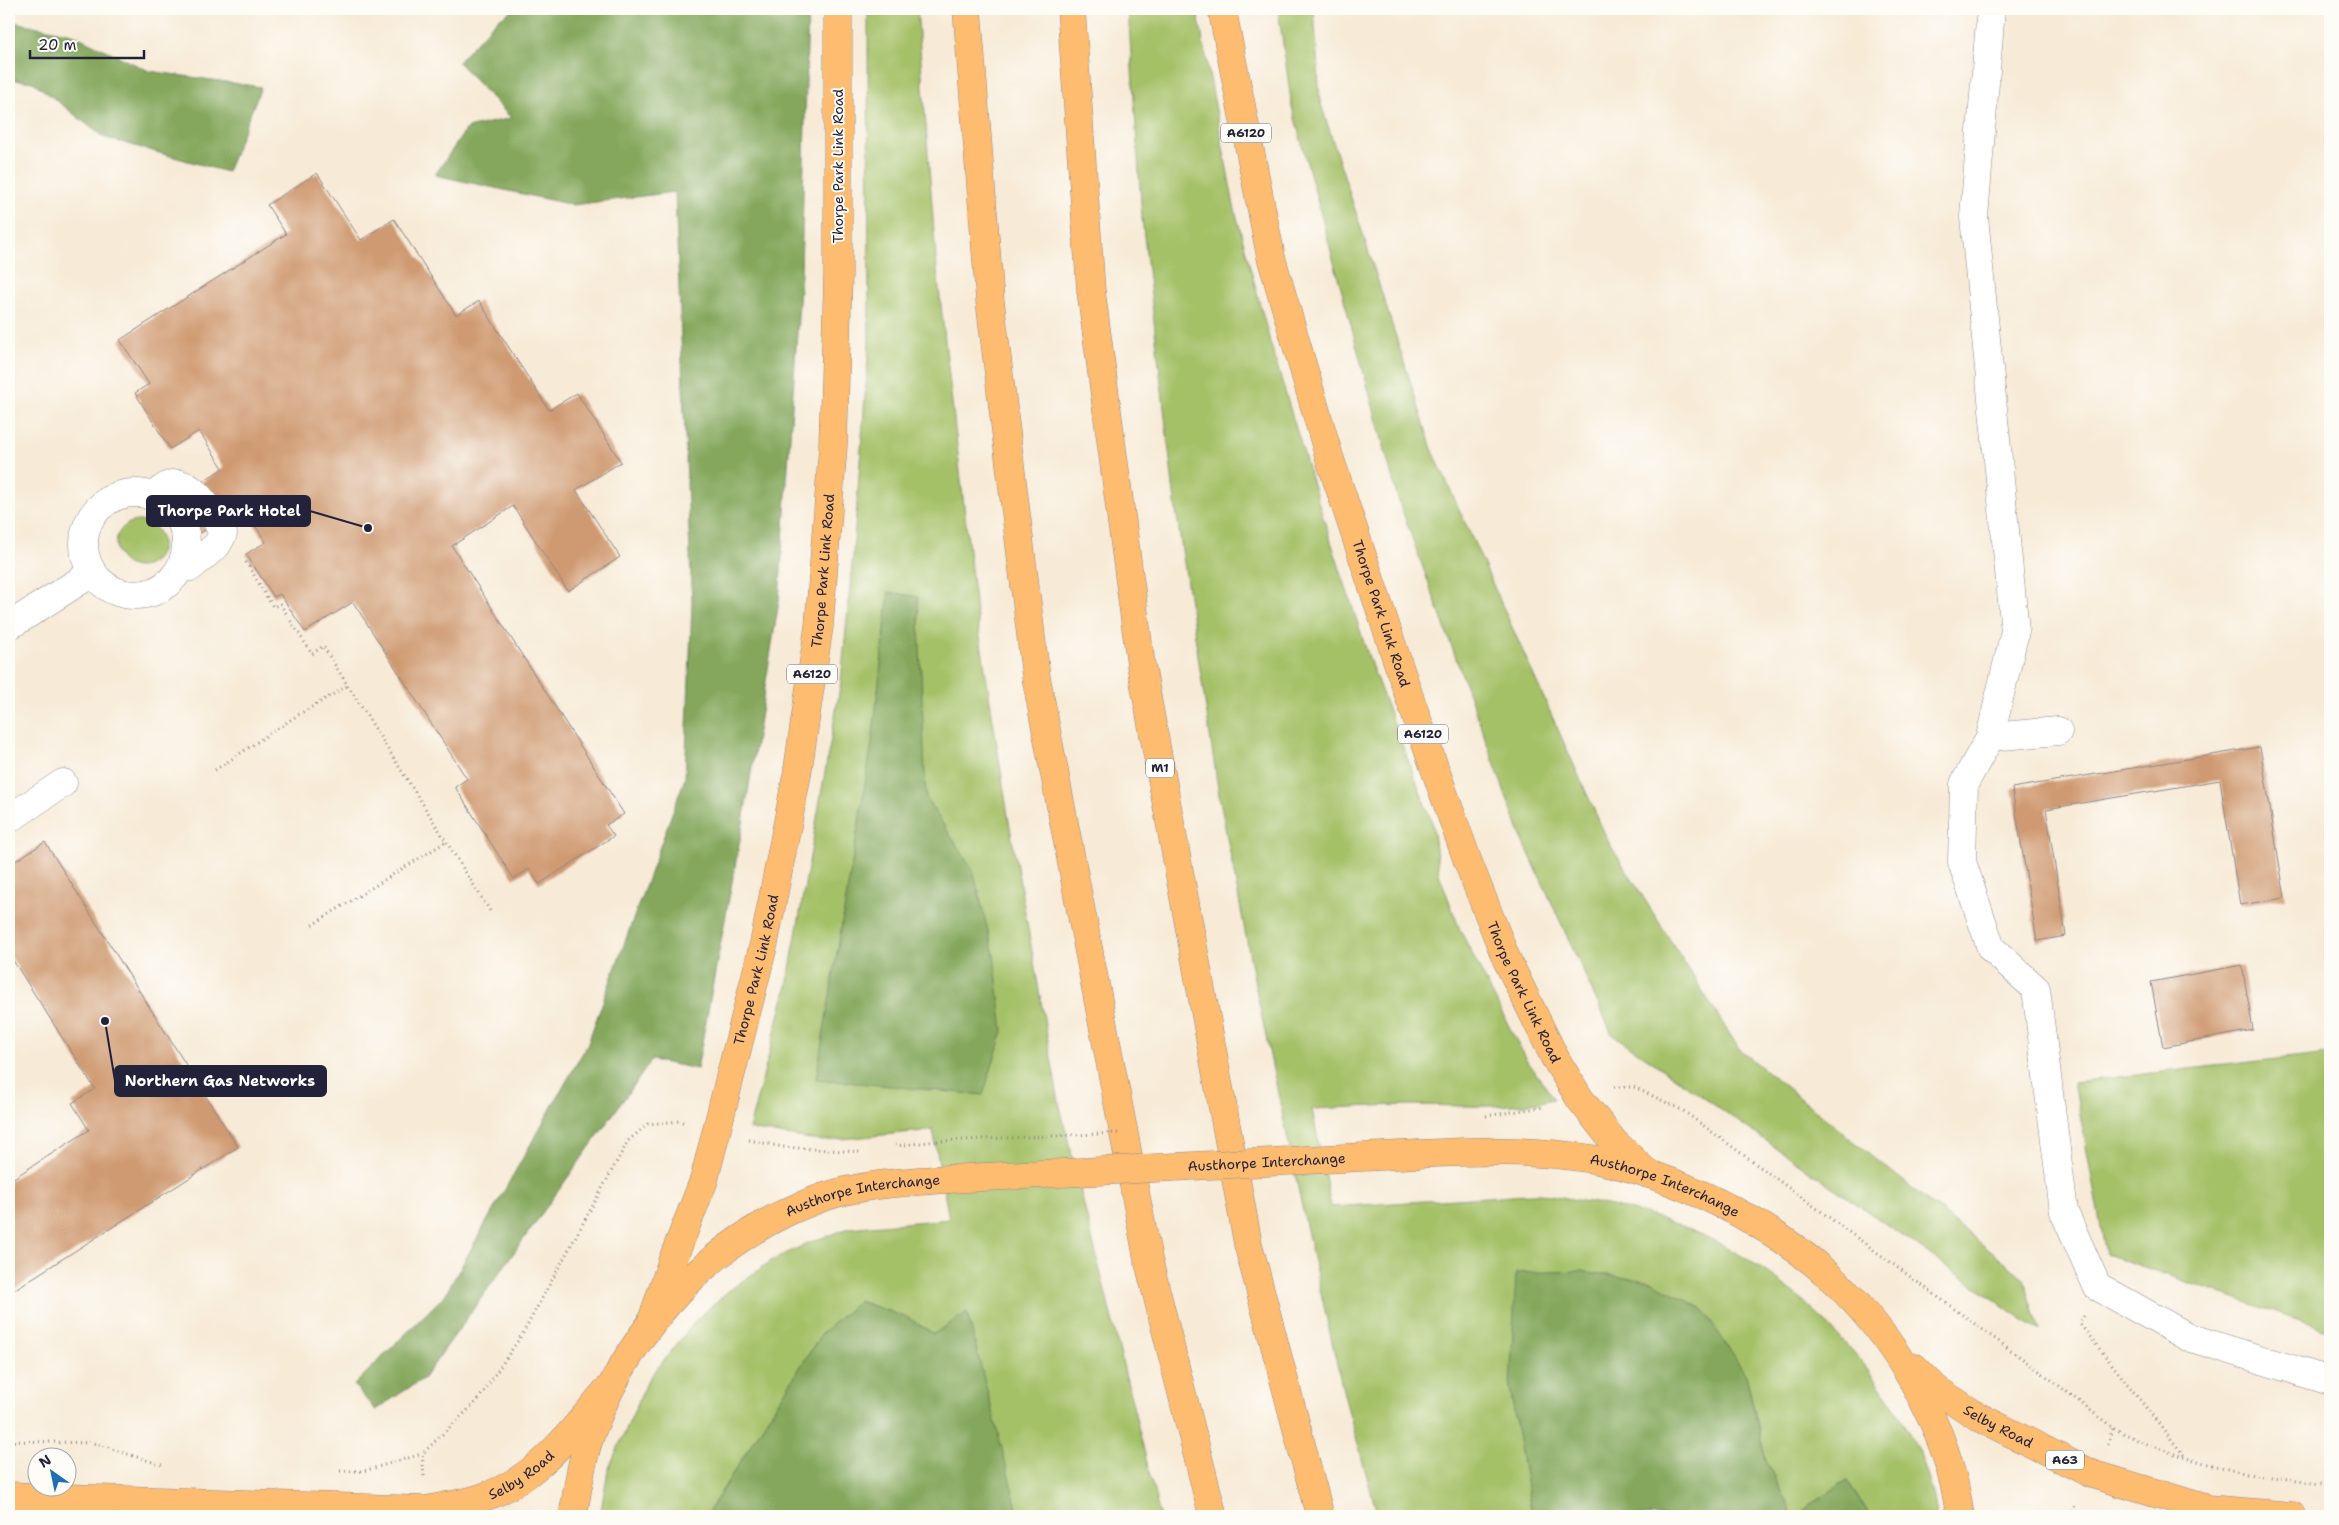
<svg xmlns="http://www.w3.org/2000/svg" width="2339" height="1525" viewBox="0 0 2339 1525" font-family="'Shantell Sans',sans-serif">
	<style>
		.green { fill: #a5c168; stroke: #647252 }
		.forest { fill: #84a75c; stroke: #53644c }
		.building { fill: #cf9a71 }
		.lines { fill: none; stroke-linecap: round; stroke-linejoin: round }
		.minor-casing { stroke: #8c8688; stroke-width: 29 }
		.major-casing { stroke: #8c8688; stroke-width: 29 }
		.highway-casing { stroke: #8c8688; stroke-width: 29 }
		.path { stroke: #8c8688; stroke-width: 3; stroke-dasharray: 1 4; stroke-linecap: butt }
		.minor { stroke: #fff; stroke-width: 28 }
		.major { stroke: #febc70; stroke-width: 28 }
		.highway { stroke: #febc70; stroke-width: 28 }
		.highway-bridge-casing { stroke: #8c8688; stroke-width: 29; stroke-linecap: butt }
		.path-bridge { stroke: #8c8688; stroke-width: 3; stroke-dasharray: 1 4; stroke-linecap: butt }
		.highway-bridge { stroke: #febc70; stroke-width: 28 }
		.labels { text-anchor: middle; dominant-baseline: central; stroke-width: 4; stroke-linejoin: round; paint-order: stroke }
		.shield { fill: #fdfcf7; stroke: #646373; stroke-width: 1 }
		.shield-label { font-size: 12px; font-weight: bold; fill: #22223b }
		.street-label { font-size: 14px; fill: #22223b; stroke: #fdfcf7 }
		.leader { fill: none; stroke: #22223b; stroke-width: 2 }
		.callout-dot { fill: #22223b; stroke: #fdfcf7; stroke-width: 2 }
		.callout { fill: #22223b; stroke: #22223b; stroke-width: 2 }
		.callout-label { font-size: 15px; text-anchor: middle; font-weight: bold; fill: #fff }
	</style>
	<rect width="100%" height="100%" fill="#fdfcf7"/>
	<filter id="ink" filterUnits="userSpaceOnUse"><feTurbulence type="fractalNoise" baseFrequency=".02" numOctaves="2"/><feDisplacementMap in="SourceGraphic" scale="10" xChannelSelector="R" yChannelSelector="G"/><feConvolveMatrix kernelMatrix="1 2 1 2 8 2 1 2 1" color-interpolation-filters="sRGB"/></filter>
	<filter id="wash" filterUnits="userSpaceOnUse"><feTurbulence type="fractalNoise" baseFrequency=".0096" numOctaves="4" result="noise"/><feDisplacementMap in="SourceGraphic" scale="20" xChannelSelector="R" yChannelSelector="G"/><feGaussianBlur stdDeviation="1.12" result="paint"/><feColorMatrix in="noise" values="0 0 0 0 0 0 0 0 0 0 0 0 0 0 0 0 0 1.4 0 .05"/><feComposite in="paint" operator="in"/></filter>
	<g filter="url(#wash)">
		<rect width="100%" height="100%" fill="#f7ead6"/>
		<g class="green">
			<path d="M868,9H917L937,271L976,611L1008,816L1059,1103L1160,1516H996L952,1322L934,1334L908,1318L822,1333L706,1516H600L608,1470L648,1380L697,1319L727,1292L771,1261L808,1243L849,1228L949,1219L933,1130L822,1141L749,1129L787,986L841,682L853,555L869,345Z"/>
			<path d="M1128,9H1197L1234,206L1270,342L1321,511L1372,667L1433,825L1439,874L1460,930L1524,1056L1554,1099C1505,1110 1458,1105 1408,1105C1376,1105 1344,1108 1312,1109L1331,1207C1378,1204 1425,1201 1472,1198C1493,1197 1515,1194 1536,1194C1553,1194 1572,1200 1589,1202C1702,1220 1782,1269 1856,1356C1894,1400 1930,1457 1937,1516H1869L1847,1480L1811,1503L1801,1516H1793L1766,1461L1746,1375L1510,1387L1532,1516H1378L1344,1395L1311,1249L1257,994L1219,795L1175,503L1142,218Z"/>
			<path d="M1278,9H1314L1320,101L1432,449L1609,843L1739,1049L2024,1278L2040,1331L1612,1034L1520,834L1398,499L1292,107Z"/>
			<circle cx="139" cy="544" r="23"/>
			<path d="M2330,1053V1331L2106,1254L2074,1082Z"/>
		</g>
		<g class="forest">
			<path d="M514,9H808L801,273L779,601L742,829L697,1069L652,1060L424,1378L375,1410L354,1385L445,1295L587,1045L685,778L692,603L675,192L573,205L435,175L467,128L511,118L458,62L496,21Z"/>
			<path d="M9,21L72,34L149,71L261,87L227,172L103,137L33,82L9,79Z"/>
			<path d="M889,592L918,597L926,798L973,870L994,955L1003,1031L983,1095L816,1079L872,743Z"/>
			<path d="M1582,1271L1653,1282L1703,1309L1746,1375L1766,1461L1793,1516H1532L1510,1387L1516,1273Z"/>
			<path d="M859,1301L908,1318L934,1334L967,1312L1019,1516H706L822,1333Z"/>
			<path d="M1847,1480L1869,1516H1801L1811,1503Z"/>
		</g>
		<g id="blocks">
			<g class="building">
				<path d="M317,173L361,240L394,219L456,315L479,301L549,410L577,393L621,462L576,490L620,557L568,591L513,506L452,546L624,814L606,825L614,836L539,884L529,869L514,879L455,787L467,779L353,602L305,632L280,594L274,597L246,554L266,542L242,506L199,534L176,499L223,468L199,431L170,449L135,393L149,384L120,340L286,234L267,205Z"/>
				<path d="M2260,747L2285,898L2240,905L2220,780L2046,809L2066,936L2037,941L2012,788Z"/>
				<path d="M45,842L238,1147L9,1293V1181L89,1130L72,1103L95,1089L9,954V865Z"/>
				<path d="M2242,965L2253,1030L2163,1047L2151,982Z"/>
			</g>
		</g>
	</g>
	<g filter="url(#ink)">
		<use href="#blocks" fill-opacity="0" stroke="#8c8688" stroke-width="1"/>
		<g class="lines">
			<defs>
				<g id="minor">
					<path d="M1991,9L1974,217L2015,631L1990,737L1964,784L1962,862L1991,948L2036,989L2064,1212L2097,1286L2188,1337L2330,1381"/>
					<circle cx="135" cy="544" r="51"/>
					<path d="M152,497C158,493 165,485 172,484C193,479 216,517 223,534L217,545L191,567"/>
					<path d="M9,626L92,573"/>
					<path d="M1990,737L2058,731"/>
					<path d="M9,819L63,783"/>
				</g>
				<g id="major">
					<path id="s1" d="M9,1496L425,1510C443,1507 461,1504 478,1499C535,1482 569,1435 606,1391"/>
				</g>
				<g id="highway">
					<path d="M967,9L990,301L1036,677L1148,1259L1213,1516"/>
					<path d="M1071,9L1091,291L1141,665L1248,1244L1320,1516"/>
					<path id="s2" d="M1222,9L1271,257L1329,456L1410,699L1468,862L1506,958L1555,1058L1580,1099L1614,1142L1648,1174"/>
					<path id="s3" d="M1419,1154C1477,1151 1535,1149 1592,1159C1672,1174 1767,1220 1828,1275C1896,1337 1948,1425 1960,1516"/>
					<path id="s4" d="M652,1320L673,1259L704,1180L764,943L797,775L819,626L833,446L838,274V9"/>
					<path id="s5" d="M1914,1367L1936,1389L1977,1416L2092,1474L2208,1509L2292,1516"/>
					<path id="s6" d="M573,1516C578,1487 582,1456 593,1428C633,1323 716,1234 824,1197C863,1184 905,1182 947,1179"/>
				</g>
			</defs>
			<use href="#minor" class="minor-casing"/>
			<use href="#major" class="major-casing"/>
			<use href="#highway" class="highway-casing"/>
			<g class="path">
				<path d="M246,562L273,607L280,604L312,654L323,646L490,911"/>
				<path d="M215,770L298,715L349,685"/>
				<path d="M312,925L447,841"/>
				<path d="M1614,1087H1634L1682,1110L2053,1381L2113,1428L2144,1443L2186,1458L2247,1474L2330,1484"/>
				<path d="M1486,1116L1544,1107"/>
				<path d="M749,1140L783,1147L860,1152"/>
				<path d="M895,1146L937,1141"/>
				<path d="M2084,1316L2080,1324L2186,1458"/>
				<path d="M9,1441L93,1443L162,1465"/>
				<path d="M2108,1444L2113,1428"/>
				<path d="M340,1471H364L422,1454"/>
				<path d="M424,1476L422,1454L478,1400L523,1333L628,1141L648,1124L680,1121L685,1123"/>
				<path d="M2069,1516L2076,1504"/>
			</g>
			<use href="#minor" class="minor"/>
			<use href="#major" class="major"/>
			<use href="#highway" class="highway"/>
			<defs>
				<g id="highway-bridge">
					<path id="s7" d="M947,1179L1419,1154"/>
				</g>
			</defs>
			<use href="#highway-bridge" class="highway-bridge-casing"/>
			<path class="path-bridge" d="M937,1141L1120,1133"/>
			<use href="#highway-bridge" class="highway-bridge"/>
		</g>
	</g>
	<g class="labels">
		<g class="shield">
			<rect x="1221" y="123.5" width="50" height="19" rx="4"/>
			<rect x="787" y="664.5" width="50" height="19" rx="4"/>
			<rect x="1398" y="724.5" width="50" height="19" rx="4"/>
			<rect x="1146" y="758.5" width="28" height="19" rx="4"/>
			<rect x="2046" y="1450.5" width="38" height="19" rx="4"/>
		</g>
		<g class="shield-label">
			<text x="1246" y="133">A6120</text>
			<text x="812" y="674">A6120</text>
			<text x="1423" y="734">A6120</text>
			<text x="1160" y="768">M1</text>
			<text x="2065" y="1460">A63</text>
		</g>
		<g class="street-label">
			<text transform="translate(838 166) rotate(-90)">Thorpe Park Link Road</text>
			<text stroke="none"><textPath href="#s4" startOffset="771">Thorpe Park Link Road</textPath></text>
			<text stroke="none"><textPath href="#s2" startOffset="626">Thorpe Park Link Road</textPath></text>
			<text stroke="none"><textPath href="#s4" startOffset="366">Thorpe Park Link Road</textPath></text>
			<text stroke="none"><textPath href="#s2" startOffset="1031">Thorpe Park Link Road</textPath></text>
			<text stroke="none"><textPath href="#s7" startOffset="320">Austhorpe Interchange</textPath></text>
			<text stroke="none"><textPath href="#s3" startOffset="251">Austhorpe Interchange</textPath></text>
			<text stroke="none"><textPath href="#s6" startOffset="466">Austhorpe Interchange</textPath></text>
			<text stroke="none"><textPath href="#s5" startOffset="104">Selby Road</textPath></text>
			<text stroke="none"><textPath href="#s1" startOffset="520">Selby Road</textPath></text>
		</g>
	</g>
	<path class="leader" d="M368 528L310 511M105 1021L115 1081"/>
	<g class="callout-dot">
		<circle cx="368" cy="528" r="5"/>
		<circle cx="105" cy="1021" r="5"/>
	</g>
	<g class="callout">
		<rect x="147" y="496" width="163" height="30" rx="5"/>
		<rect x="115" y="1066" width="211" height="30" rx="5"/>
	</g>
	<g class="callout-label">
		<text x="229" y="516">Thorpe Park Hotel</text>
		<text x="220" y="1086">Northern Gas Networks</text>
	</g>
	<rect width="2339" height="1525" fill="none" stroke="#fdfcf7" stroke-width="30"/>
	<g transform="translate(52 1472) rotate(327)"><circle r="24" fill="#fdfcf7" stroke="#a5a5ac"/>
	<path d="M0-4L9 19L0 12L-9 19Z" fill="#1f6fb2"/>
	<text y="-8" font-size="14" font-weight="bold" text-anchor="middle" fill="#22223b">N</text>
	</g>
	<path d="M30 50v8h114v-8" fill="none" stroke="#22223b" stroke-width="2.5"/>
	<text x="38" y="50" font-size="15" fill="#22223b" stroke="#fdfcf7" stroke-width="4" paint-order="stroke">20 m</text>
</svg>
